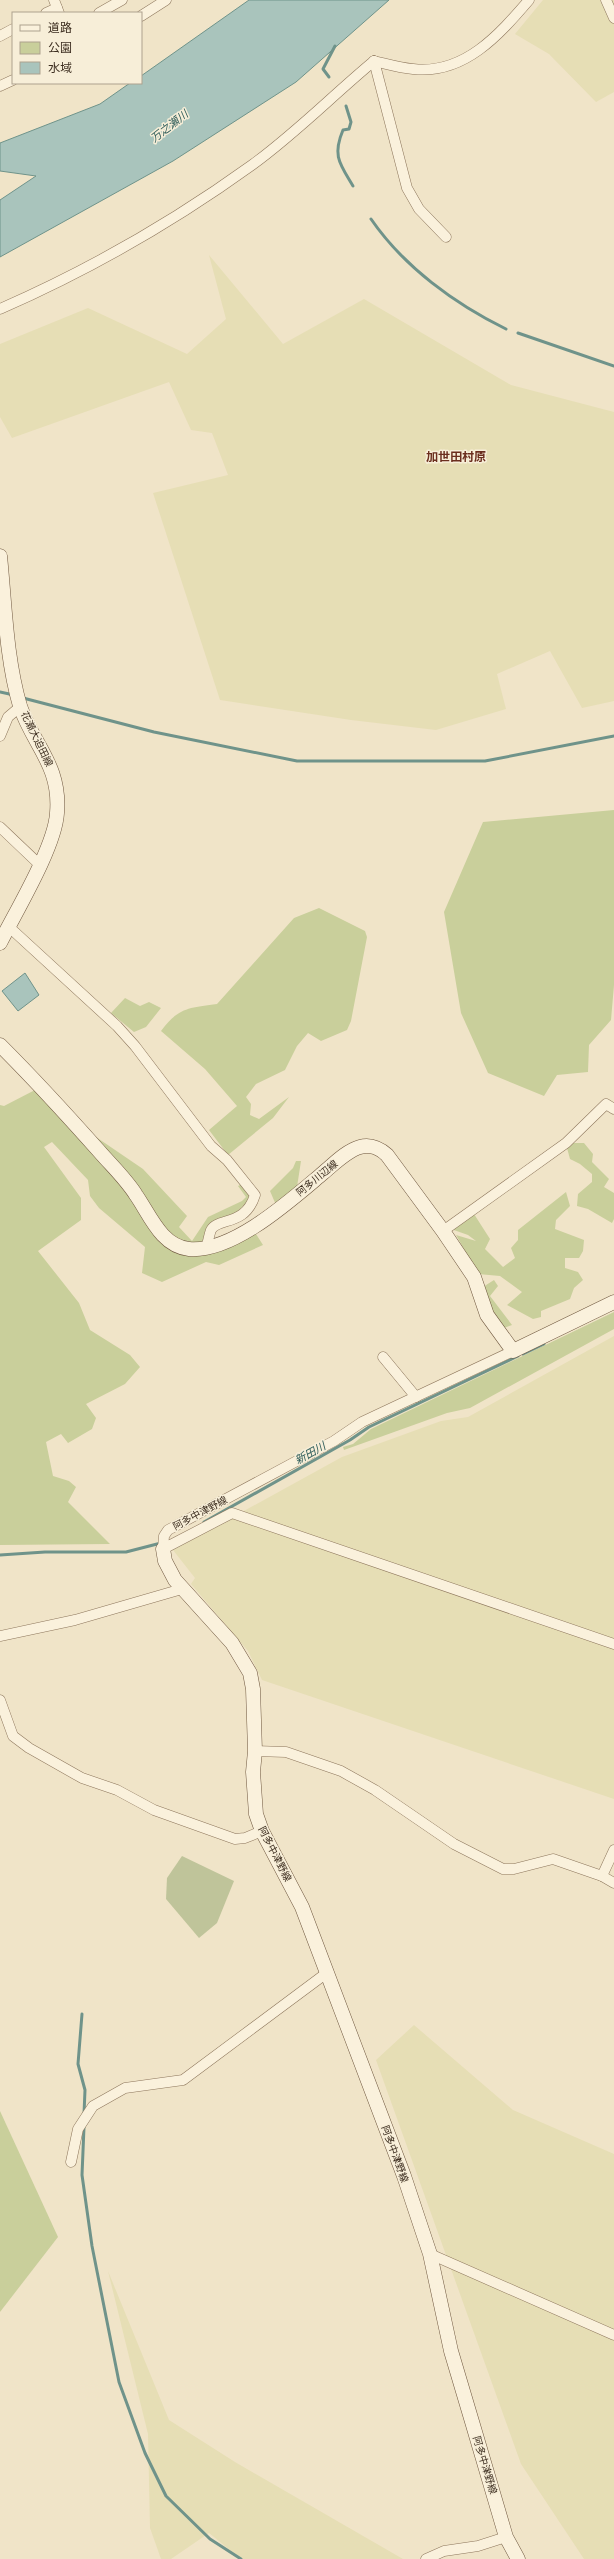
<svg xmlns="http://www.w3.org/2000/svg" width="614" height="2559" viewBox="0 0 614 2559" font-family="Merriweather,'Noto Sans JP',serif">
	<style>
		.farmland { fill: #e6deb5 }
		.green { fill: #c9cf9b }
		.cemetery { fill: #bfc49a }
		.water { fill: #a9c4bc; stroke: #6f938a }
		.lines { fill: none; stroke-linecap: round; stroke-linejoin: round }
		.stream { stroke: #6f938a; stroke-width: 3 }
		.street-casing { stroke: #8d765c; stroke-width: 11 }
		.secondary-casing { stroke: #6f573f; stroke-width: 15 }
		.street { stroke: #faf1dc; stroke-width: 10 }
		.secondary { stroke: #faf1dc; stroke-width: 14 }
		.labels { text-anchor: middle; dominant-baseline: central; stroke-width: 3; stroke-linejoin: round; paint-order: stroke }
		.street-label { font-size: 10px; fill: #3d2e20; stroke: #f7eed8 }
		.water-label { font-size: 11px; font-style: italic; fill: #2f5d5a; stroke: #f7eed8 }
		.quarter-label { font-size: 12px; font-weight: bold; fill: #6b2e1e; stroke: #f7eed8 }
	</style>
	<rect width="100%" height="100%" fill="#f0e4c8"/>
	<g class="farmland">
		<path d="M543,0H614V92L596,102L549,54L515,34Z"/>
		<path d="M209,255L283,344L364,299L511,385L614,412V701L582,708L550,651L497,674L506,709L436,730L351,720L220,700L153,493L228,475L212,433L191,430L169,382L12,438L0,417V344L88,308L187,354L226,319Z"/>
		<path d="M614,1336V1799L262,1680L248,1651L191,1584L195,1578L173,1550L342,1457L441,1421L468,1417Z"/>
		<path d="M414,2025L513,2110L614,2154V2559H584L521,2464L376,2060Z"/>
		<path d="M108,2271L169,2420L235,2462L403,2559H241L209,2533L171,2559H161L150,2528L148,2434Z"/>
	</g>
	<g class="green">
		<path d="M614,810V985L611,1020L589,1045L588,1072L557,1075L544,1096L488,1073L461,1013L444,912L483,822Z"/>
		<path d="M319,908L365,931L367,937L351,1021L347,1030L321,1041L308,1033L297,1046L285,1070L256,1084L246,1097L251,1104L250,1115L259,1119L289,1097L273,1118L228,1155L209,1130L237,1106L205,1069L161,1031C179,1007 189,1008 217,1004L294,918Z"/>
		<path d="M125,998L140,1006L149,1002L161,1008L146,1027L134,1032L111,1013Z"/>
		<path d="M35,1090L96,1137L143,1169L187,1216L179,1227L192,1241L208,1217L242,1201L246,1197L238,1186L242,1184L252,1197L235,1214L209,1226V1252L256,1234L263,1245L219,1265L206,1262L162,1282L142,1273L145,1247L99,1208L90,1196L88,1180L52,1142L44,1147L81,1198V1220L38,1251L79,1303L90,1330L130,1355L140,1367L125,1384L86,1404L96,1418L92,1429L68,1443L61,1434L46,1442L53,1476L69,1481L76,1487L68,1502L110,1544L0,1545V1105L4,1106Z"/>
		<path d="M572,1143H584L593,1154L592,1162L609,1179L604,1187L614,1193V1219L612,1223L588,1209L577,1206L578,1194L592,1182V1174L580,1164L570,1159L567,1148Z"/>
		<path d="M296,1161H301L297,1187L276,1205L270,1191L293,1168Z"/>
		<path d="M566,1192L570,1206L556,1220L555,1229L584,1240L583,1251L579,1258H565V1268L578,1272L583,1280L574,1288L570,1299L541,1311V1317L533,1319L507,1305L522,1292L500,1276L478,1274L456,1235L476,1241L468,1235L451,1229L474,1214L490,1239L485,1249L503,1267L515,1258L511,1248L518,1240V1230Z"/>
		<path d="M494,1280L498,1286L490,1296L512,1325L501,1329L489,1312L483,1287Z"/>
		<path d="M614,1312V1329L470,1408L447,1413L344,1450L343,1447L353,1444L371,1429Z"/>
		<path d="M0,2111L58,2237L0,2312Z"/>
	</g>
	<path class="cemetery" d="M182,1856L234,1881L217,1923L199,1938L166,1899L167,1878Z"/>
	<g class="water">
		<path d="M249,0H389L296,82L173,161L0,257V200L36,176L0,171V143L100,104L130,83H141V76Z"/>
		<path d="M25,973L39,995L18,1011L2,991Z"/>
	</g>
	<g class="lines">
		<g class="stream">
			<path d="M329,77L323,69L335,46"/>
			<path d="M346,106L351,122L349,129L343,130C332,156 340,164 353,186"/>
			<path d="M371,219C404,267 455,304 506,329"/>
			<path d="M518,333L614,366"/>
			<path d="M0,692L14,695"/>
			<path d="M23,698L154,732L297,761H485L614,736"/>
			<path d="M523,1354L544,1344"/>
			<path d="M204,1522L350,1440L369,1427L518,1356"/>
			<path d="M0,1555L45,1552H126L161,1543"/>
			<path d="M82,2014L78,2064L85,2090L84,2114"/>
			<path d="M84,2127L82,2175L92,2246L119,2382L145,2453L166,2496L210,2539L241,2559"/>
		</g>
		<defs>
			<g id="street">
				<path d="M54,0L59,13"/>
				<path d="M606,0L614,18"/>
				<path d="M46,13L57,8"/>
				<path d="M99,13L122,0"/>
				<path d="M141,16L166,0"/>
				<path d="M0,36L13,29"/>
				<path d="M374,61L407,188L419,209L446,237"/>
				<path d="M374,61C387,64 400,68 413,69C464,75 499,35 529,0"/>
				<path d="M0,86L13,80"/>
				<path d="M0,309C89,270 173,222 252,165C295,134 333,95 374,61"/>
				<path d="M0,736L8,717L21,706"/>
				<path d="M0,827L40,865"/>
				<path d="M8,926L117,1026L135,1046L211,1146L227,1160L255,1195C245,1227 218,1217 211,1230C209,1235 208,1243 206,1248"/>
				<path d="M443,1231L566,1143L606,1104L614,1109"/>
				<path d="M513,1351L362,1422L334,1441L168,1530L164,1536L163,1549L232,1513L614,1644"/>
				<path d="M383,1357L416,1397"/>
				<path d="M0,1636L75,1620L182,1589"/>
				<path d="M0,1700L13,1736L29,1748L82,1778L117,1790L154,1810L235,1839L245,1838L262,1831"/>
				<path d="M255,1751L286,1752L341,1771L375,1790L454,1844L503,1869H514L553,1859L602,1876L614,1883"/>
				<path d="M602,1876L614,1850"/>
				<path d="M71,2162L78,2129L93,2106L125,2088L183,2080L328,1972"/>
				<path d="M430,2254L614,2335"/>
				<path d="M426,2559L444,2551L478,2546L506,2537"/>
			</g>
			<g id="secondary">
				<path d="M0,556C5,605 6,658 20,706C33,745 61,765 57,813C55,847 16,911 0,943"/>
				<path d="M0,1045C34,1079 67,1115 99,1151C111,1165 126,1179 136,1195C150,1215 161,1246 189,1249C233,1253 292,1199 323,1173C334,1164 346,1151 360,1147C371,1144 379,1148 387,1155L443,1231L474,1277L487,1315L513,1351L614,1302"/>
				<path d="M163,1549L165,1561L175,1580L232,1643L250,1673L253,1689L255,1751L253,1772L256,1814L262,1831L302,1907L404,2176L430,2254L451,2351L473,2425L506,2537L518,2559"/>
			</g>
		</defs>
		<use href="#street" class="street-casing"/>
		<use href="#secondary" class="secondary-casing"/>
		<use href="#street" class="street"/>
		<use href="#secondary" class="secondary"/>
	</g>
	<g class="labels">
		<g class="street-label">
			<text transform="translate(37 739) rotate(64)">花瀬大迫田線</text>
			<text transform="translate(317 1178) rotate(-39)">阿多川辺線</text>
			<text transform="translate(200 1513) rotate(-28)">阿多中津野線</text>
			<text transform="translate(275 1854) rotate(63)">阿多中津野線</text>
			<text transform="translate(395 2154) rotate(70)">阿多中津野線</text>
			<text transform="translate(485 2465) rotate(73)">阿多中津野線</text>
		</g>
		<g class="water-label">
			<text transform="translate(169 126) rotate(-38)">万之瀬川</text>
			<text transform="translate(310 1453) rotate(-29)">新田川</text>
		</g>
		<g class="quarter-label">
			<text x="456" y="456">加世田村原</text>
		</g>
	</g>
	<rect x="12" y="12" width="130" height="72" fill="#f7eed8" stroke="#ada18e"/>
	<rect x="20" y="25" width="20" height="6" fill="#faf1dc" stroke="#ada18e"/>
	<text x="48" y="32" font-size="12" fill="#3d2e20">道路</text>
	<rect x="20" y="42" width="20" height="12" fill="#c9cf9b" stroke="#ada18e"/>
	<text x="48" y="52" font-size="12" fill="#3d2e20">公園</text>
	<rect x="20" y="62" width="20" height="12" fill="#a9c4bc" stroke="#ada18e"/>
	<text x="48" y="72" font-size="12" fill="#3d2e20">水域</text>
</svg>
